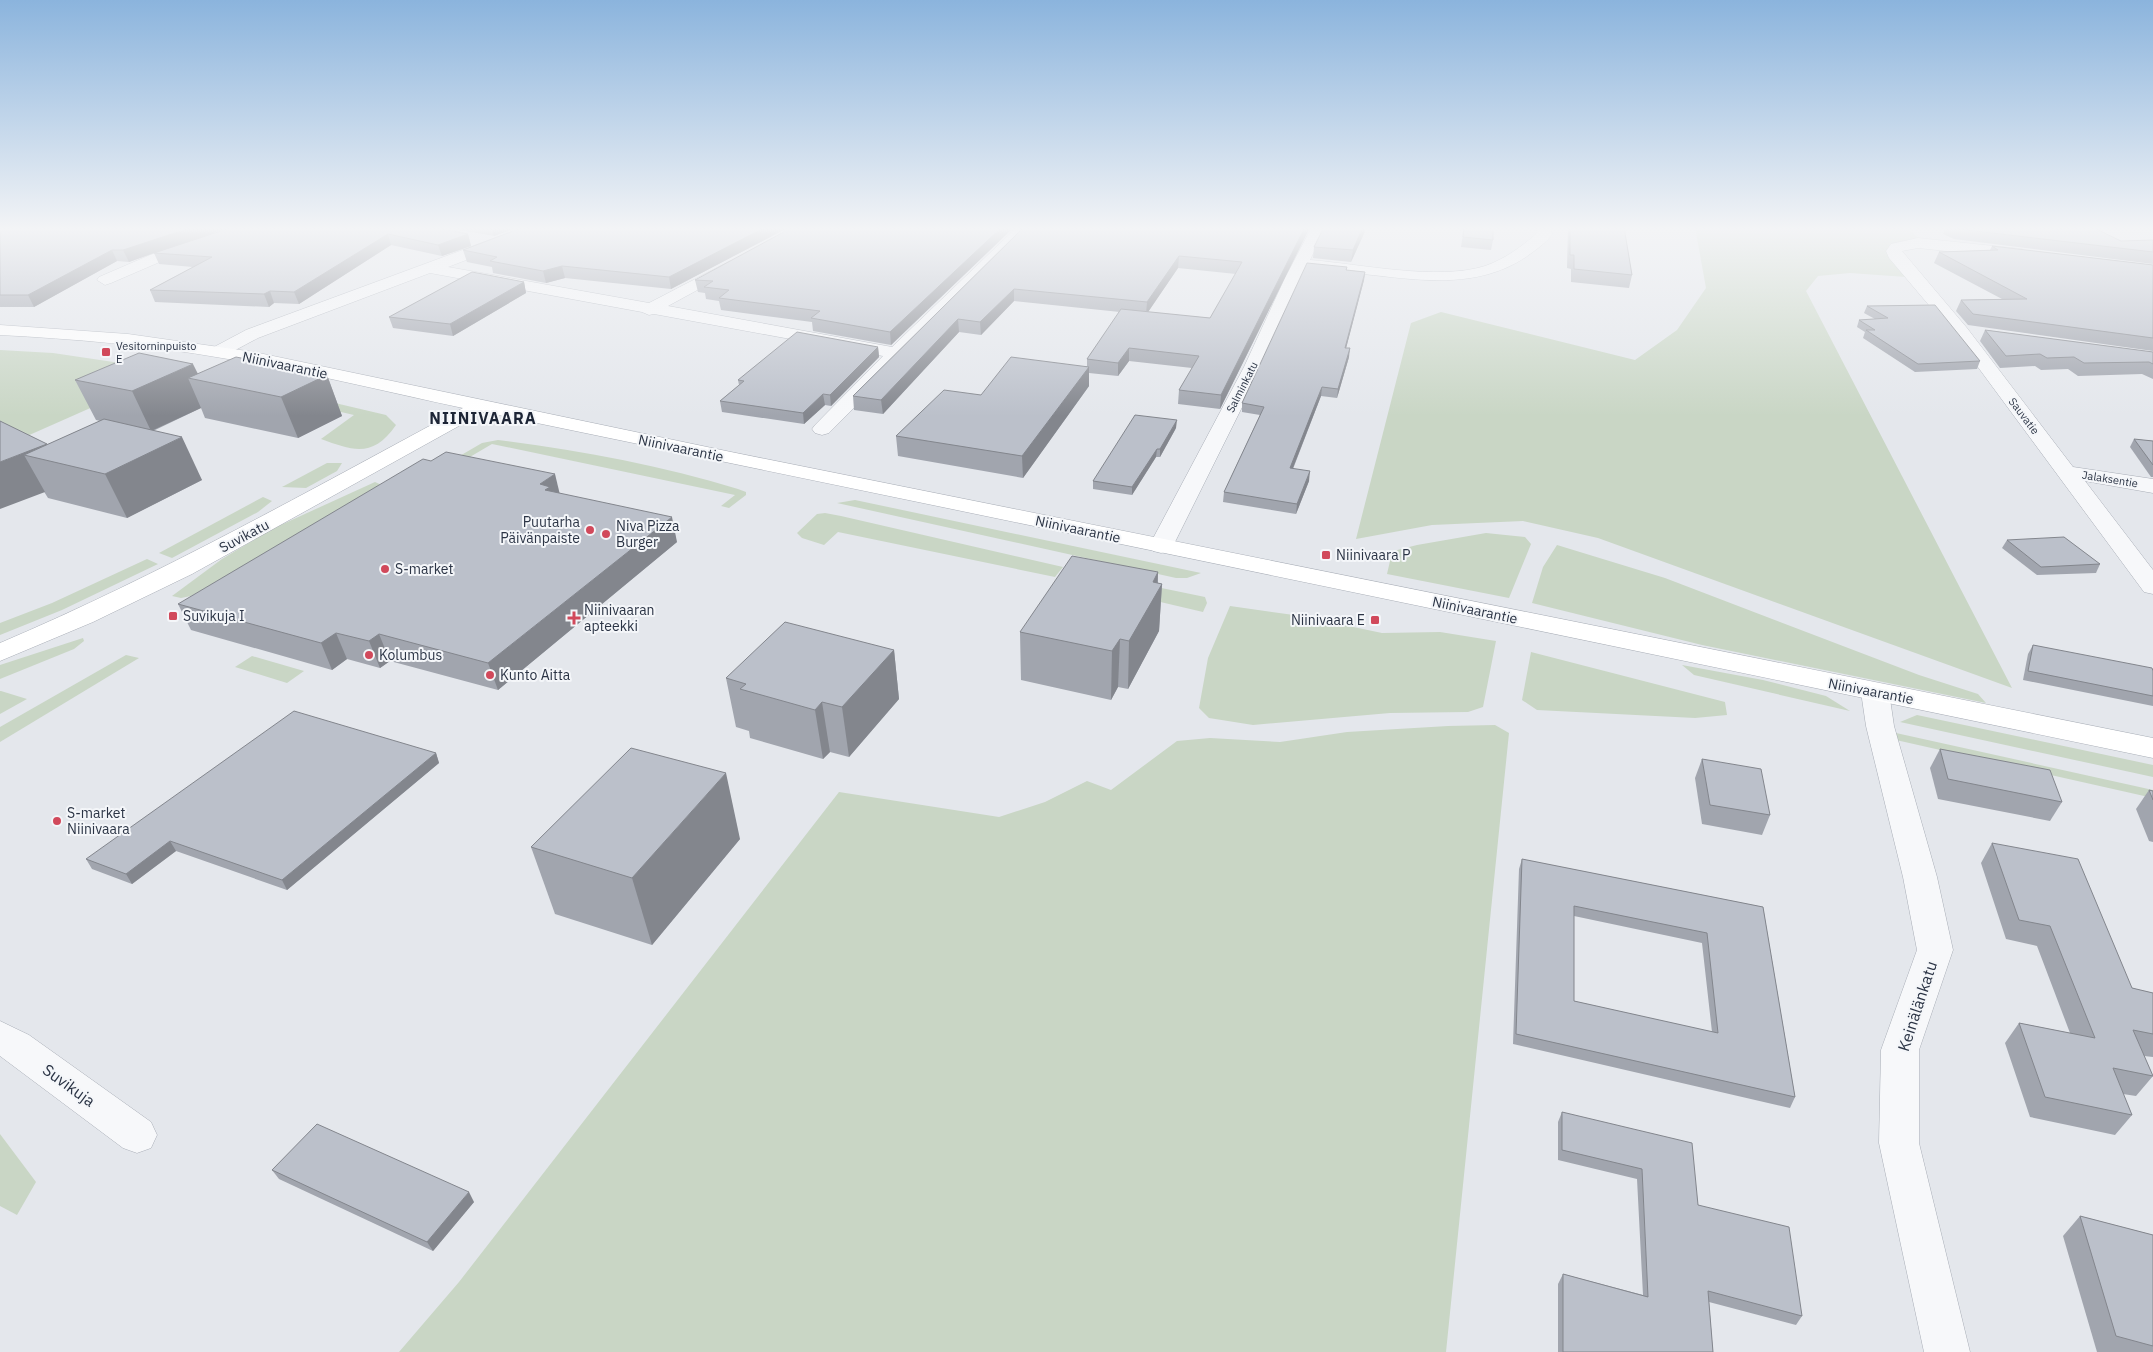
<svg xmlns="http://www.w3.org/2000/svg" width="2153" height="1352" viewBox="0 0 2153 1352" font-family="'IBM Plex Sans',sans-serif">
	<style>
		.green { fill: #c9d6c5 }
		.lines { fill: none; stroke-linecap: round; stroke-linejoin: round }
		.street-casing { stroke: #a9aeb7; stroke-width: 1 }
		.secondary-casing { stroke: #a9aeb7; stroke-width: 1 }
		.street { fill: #f7f8fa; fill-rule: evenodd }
		.secondary { fill: #fff; fill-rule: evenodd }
		.wall { fill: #a1a5ae; fill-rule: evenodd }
		.shaded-wall { fill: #83868d }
		.building { fill: #bbc0ca; stroke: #83868d; fill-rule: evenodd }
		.poi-dot { fill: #d1495b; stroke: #f4f6f9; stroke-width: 2 }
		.labels { text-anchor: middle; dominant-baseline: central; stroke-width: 4; stroke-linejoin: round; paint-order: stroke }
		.far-poi-label { font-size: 11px; fill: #2b3445; stroke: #f4f6f9; text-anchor: start }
		.far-street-label { font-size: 11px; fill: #2b3445; stroke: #f4f6f9 }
		.street-label { font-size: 14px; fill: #2b3445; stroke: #f4f6f9 }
		.poi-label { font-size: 14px; fill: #2b3445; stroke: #f4f6f9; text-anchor: start }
		.far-district-label { font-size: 16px; font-weight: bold; letter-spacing: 1px; fill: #1d2536; stroke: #f4f6f9 }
		.near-street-label { font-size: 16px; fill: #2b3445; stroke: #f4f6f9 }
	</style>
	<rect width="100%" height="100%" fill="#e4e7ec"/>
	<g class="green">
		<path d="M1695,227H1906L1922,241L1898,243L1889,246V250L1906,277L1850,273L1818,276L1806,291L2012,688L1598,538L1523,521L1432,525L1356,539L1411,323L1441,312L1635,360L1677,330L1706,288Z"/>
		<path d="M0,350L53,353L174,371L0,448Z"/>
		<path d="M301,395L386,415L396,425C373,458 354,451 321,439L354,415L289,400Z"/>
		<path d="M498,440C578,450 660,465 738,489L746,492V495L729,508L721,506L735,495L492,444L463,461H451L482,443Z"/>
		<path d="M327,463H342L337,471L306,488L282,487Z"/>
		<path d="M375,482L384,486L191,596L181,598L172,596L222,559L272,529Z"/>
		<path d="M263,497L272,501L258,512L172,558L159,553Z"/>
		<path d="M855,500L1201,573L1187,578H1176L837,503Z"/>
		<path d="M825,513L841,516L1063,567L1055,577L838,532L824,545L802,538L797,533L817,514Z"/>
		<path d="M1486,533L1525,537L1531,544L1509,598L1387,574L1390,561L1370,557L1417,545Z"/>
		<path d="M1557,545L1665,578L1919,675L1978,694L1986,703L1702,645L1532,603L1543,567Z"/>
		<path d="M147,559L158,564L62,610L0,635V623L52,603Z"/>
		<path d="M1079,571L1205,597L1207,603L1203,612L1071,581Z"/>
		<path d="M1230,606L1301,616L1382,633L1440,632L1496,641L1483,707L1468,712L1390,713L1253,725L1209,718L1199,708L1208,658Z"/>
		<path d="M83,638L84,641L74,649L0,679V665Z"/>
		<path d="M1531,652L1725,702L1727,715L1695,718L1537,710L1522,700Z"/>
		<path d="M126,655L139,658L0,742V727Z"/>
		<path d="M252,656L304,671L287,683L235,667Z"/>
		<path d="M1682,665L1763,680L1826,696L1850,711L1694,675Z"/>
		<path d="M0,691H1L27,699L0,714Z"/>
		<path d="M1917,715L2153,765V777L1900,722Z"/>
		<path d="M1495,725L1509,733L1446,1352H399L459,1282L839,792L999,817L1045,802L1087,781L1111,790L1177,741L1210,738L1280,742L1347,732L1448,726Z"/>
		<path d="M1896,733L2153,790V798L1896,740Z"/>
		<path d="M0,1134L36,1182L17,1215L0,1206Z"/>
	</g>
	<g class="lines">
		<defs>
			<g id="street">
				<path d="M237,227H259L257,230L162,261L111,283L105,285L97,280L99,277L150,255Z"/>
				<path d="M525,227H546L544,230L448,267L649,303L730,261L738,266L736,269L668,306L892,347L1017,227H1033L829,433L822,435L815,433L812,429L815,425L883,356L654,314L649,315L642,312L430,273L258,338L226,355H214L211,351L214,347L246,330Z"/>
				<path d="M1312,227H1326L1310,260C1360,264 1438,281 1485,266C1505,259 1521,247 1536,234L1537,227H1551L1552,235C1545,244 1534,251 1526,257C1476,290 1419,280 1363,274C1344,273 1324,273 1306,269L1262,367L1173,546L1169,551L1161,553L1153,551L1149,546L1244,367L1285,278Z"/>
				<path d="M1918,238L2022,249L2030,254L2022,259L1918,248L1902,251L1967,328L2073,467L2153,479V493L2085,481L2153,570V594L2144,592L1955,336L1889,258L1886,251L1891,244Z"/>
				<path d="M1875,683L1885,686L1889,692L1894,726L1937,877L1953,950L1919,1050V1143L1970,1352H1924L1879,1143L1881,1050L1917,950L1903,877L1866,726L1861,692L1865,686Z"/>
				<path d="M0,1021L29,1035L151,1122L157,1135L151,1148L137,1153L123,1148L0,1056Z"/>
			</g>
			<path id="secondary" d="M0,325L128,334L254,352L731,452L2153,738V758L484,412L192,574L93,622L0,661V643C160,575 310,490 463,408C383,391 303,371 222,358C149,345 74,339 0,335Z"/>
		</defs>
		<use href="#street" class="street-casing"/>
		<use href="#secondary" class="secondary-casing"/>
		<use href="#street" class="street"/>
		<use href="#secondary" class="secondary"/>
	</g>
	<g class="wall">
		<path d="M0,227H231L200,238L233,227L468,234L471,246L442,256L391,245L299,304L274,303L269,307L155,302L150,290L193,267L159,264L154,253L129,262L117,261L34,307H0Z"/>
		<path d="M444,227H519L494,236Z"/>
		<path d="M789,227L671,289L565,278L546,283L493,273L492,267L467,262L463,250Z"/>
		<path d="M1014,227L891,345L813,331L812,322L721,310L719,301L706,299L705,293L698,292L695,280Z"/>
		<path d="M1024,227H1310L1220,409L1178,404L1179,390L1192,368L1129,361L1118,376L1089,373V386L1023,478L898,456L896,436L981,395L1087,366V359L1120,312L1014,301L981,335L959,332L883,414L854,410L853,396ZM1178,268L1236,274L1210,318L1148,312Z"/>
		<path d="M1367,227L1351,262L1313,258L1314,247Z"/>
		<path d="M1464,227H1493V240L1491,250L1461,247Z"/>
		<path d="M1568,227H1624L1632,275L1629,288L1571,282V269L1567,268Z"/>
		<path d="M1946,227H2053L2057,229L2121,241L2153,240V264L1954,239L1943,234Z"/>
		<path d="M1992,246L2153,265V351L1968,325L1956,311L1961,300L2002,299L1934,263L1939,252L1990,250Z"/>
		<path d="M1347,267V270L1365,272L1364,280L1346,348L1349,357L1337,398L1321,396L1293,469L1309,481L1296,514L1223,502L1224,492L1260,415L1242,412V403Z"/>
		<path d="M524,282L526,293L453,336L393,328L389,317Z"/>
		<path d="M1867,306L1980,361L1977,369L1915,372L1863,338L1865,332L1857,327L1859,320L1875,319L1864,313Z"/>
		<path d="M1985,330L2153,352V379L2142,374L2078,376L2068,369L2041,370L2035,366L2000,368L1980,341Z"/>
		<path d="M878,347L879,357L831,406L825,405L804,424L722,412L720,401L739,385L738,380Z"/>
		<path d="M198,373L327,375L342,416L298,438L205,418L201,408L153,431L202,480L127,518L48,498L0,421L47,445L100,421L96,420L75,380Z"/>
		<path d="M1176,428L1160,457H1156L1132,495L1093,489V481Z"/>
		<path d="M2134,439L2153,441V477H2151L2130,447Z"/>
		<path d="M560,493L677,542L498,690L390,661L380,668L347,659L332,670L191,630L178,604Z"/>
		<path d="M2007,540L2100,564L2096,573L2037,575L2002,548Z"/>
		<path d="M1158,572V583L1162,584L1159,631L1128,689L1118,687L1111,700L1021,680L1020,632Z"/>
		<path d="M2033,645L2153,671V706L2023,680L2028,654Z"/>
		<path d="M894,650L899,699L849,757L830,752L823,759L750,738L749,731L736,727L726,678Z"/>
		<path d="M1940,749L2062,802L2050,821L1938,799L1930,768Z"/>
		<path d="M436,753L439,763L287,890L176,851L132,884L92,869L86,859Z"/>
		<path d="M1702,759L1770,815L1762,835L1702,824L1695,778Z"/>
		<path d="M2149,790L2153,791V842L2149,841L2136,809Z"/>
		<path d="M740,839L652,945L555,914L531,847Z"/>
		<path d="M1992,843L2132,988L2153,993V1057L2144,1056L2153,1076L2136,1096L2123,1094L2132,1115L2115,1135L2030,1117L2005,1043L2019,1023L2070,1033L2037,946L2006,939L1981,863Z"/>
		<path d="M1522,859L1763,907L1795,1097L1790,1108L1513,1044L1519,869ZM1574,916L1702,943L1712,1032L1574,1001Z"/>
		<path d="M1562,1112L1698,1205L1802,1316L1796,1325L1709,1302L1713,1352H1558V1284L1563,1274L1643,1295L1637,1179L1558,1160V1122Z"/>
		<path d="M272,1170L474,1202L433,1251L279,1179Z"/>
		<path d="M2080,1216L2153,1235V1352H2097L2063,1236Z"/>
	</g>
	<g class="shaded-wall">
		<path d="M193,227H231L156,253H154L129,262L123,250Z"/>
		<path d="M491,227H519L494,236Z"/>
		<path d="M766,227H789L671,289L669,277Z"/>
		<path d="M1002,227H1014L891,345L890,332Z"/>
		<path d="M1305,227H1310L1220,409L1221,395Z"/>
		<path d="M1363,227H1367L1351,262L1353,250Z"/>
		<path d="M388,234L391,245L299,304L294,292Z"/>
		<path d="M468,234L471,246L442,256L438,245Z"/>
		<path d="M112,250L117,261L34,307L28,295Z"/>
		<path d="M1179,256L1178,268L1146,315L1147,302Z"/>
		<path d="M562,266L565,278L546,283L543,271Z"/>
		<path d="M1365,272L1364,280L1344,356L1345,348Z"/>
		<path d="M524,282L526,293L453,336L450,324Z"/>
		<path d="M1014,289V301L981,335L980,322Z"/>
		<path d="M270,291L274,303L269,307L264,294Z"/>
		<path d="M958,319L959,332L883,414L881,400Z"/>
		<path d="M878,347L879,357L831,406L830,395Z"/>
		<path d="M1129,348V361L1118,376V363Z"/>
		<path d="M1350,348L1349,357L1337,398L1338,389Z"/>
		<path d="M193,364L201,380L188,378L201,408L151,431L132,391Z"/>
		<path d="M1089,367V386L1023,478L1022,456Z"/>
		<path d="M327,375L342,416L298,438L281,397Z"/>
		<path d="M1322,387L1321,396L1289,478L1290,468Z"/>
		<path d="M823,394L825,405L804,424L803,413Z"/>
		<path d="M1177,420L1176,428L1160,457V449Z"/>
		<path d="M182,437L202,480L127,518L105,474Z"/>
		<path d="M47,444L24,455L45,492L0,509V462Z"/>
		<path d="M1157,449L1156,457L1132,495V487Z"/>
		<path d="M1310,471L1309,481L1296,514L1297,504Z"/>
		<path d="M555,474L561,499L557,511L540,484Z"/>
		<path d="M672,517L677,542L498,690L488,663Z"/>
		<path d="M1158,572L1157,591L1162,584L1159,631L1128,689L1129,641L1153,582Z"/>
		<path d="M336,633L347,659L332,670L321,643Z"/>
		<path d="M379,634L390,661L380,668L369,641Z"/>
		<path d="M1120,639L1118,687L1111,700L1112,651Z"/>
		<path d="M894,650L899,699L849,757L842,707Z"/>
		<path d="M822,702L830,752L823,759L815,710Z"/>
		<path d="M436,753L439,763L287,890L282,880Z"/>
		<path d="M726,773L740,839L652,945L632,878Z"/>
		<path d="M170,841L176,851L132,884L126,874Z"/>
		<path d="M469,1192L474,1202L433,1251L427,1242Z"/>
	</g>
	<g class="building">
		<path d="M0,227H193L123,250H112L28,295H0Z"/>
		<path d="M233,227H433L468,234L438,245L388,234L294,292L270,291L264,294L150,290L212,257L154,253Z"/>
		<path d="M524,227H766L669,277L562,266L543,271L490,261L497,257L463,250Z"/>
		<path d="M793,227H1002L890,332L811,318L820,311L719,298L729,290L704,287L713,281L695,280Z"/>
		<path d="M1024,227H1305L1221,395L1179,390L1199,356L1129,348L1118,363L1087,359L1121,309L1210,318L1242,262L1179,256L1147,302L1014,289L980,322L958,319L881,400L853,396Z"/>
		<path d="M1324,227H1363L1353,250L1314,247Z"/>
		<path d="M1464,227H1493V240L1463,237Z"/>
		<path d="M1570,227H1624L1632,275L1574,269V255H1570Z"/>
		<path d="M1955,227H2053L2057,229L2094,228L2121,241L2153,240V252L1958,229Z"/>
		<path d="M1992,246L2153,265V338L1973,314L1961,300L2027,299L1939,252L1998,250Z"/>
		<path d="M1307,263L1347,267L1346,270L1365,272L1345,348H1350L1338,389L1322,387L1290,468L1310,471L1297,504L1224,492L1264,407L1242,403Z"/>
		<path d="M472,272L524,282L450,324L389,317Z"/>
		<path d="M1935,305L1980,361L1918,364L1866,330H1875L1859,320L1888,318L1867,306Z"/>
		<path d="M1985,330L2153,352V364L2149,362L2084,363L2074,357L2047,358L2040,354L2006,356Z"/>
		<path d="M797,332L878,347L830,395L823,394L803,413L720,401L744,381L738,380Z"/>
		<path d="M139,353L193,364L132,391L75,380Z"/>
		<path d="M236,357L327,375L281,397L188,378Z"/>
		<path d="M1011,357L1089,367L1022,456L896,436L944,390L981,395Z"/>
		<path d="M1135,415L1177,420L1160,449H1157L1132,487L1093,481Z"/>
		<path d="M104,419L182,437L105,474L24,455Z"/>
		<path d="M0,421L47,444L0,462Z"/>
		<path d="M2134,439L2153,441V465Z"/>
		<path d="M446,452L555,474L540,484L550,487L545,490L672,517L488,663L379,634L369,641L336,633L321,643L178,604L423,459L431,461Z"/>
		<path d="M2064,537L2100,564L2041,567L2007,540Z"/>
		<path d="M1072,556L1158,572L1153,582L1162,584L1129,641L1120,639L1112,651L1020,632Z"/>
		<path d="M785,622L894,650L842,707L822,702L815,710L740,689L746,684L726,678Z"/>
		<path d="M2033,645L2152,668L2153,671V696L2028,671Z"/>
		<path d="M294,711L436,753L282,880L170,841L126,874L86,859Z"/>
		<path d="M631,748L726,773L632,878L531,847Z"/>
		<path d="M1940,749L2050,770L2062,802L1948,779Z"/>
		<path d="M1702,759L1761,769L1770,815L1710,805Z"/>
		<path d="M2149,790L2153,791V800Z"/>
		<path d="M1992,843L2078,859L2132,988L2153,993V1034L2133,1030L2153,1076L2113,1068L2132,1115L2045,1097L2019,1023L2095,1038L2050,926L2019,920Z"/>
		<path d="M1522,859L1763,907L1795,1097L1516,1034ZM1574,906L1707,933L1718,1033L1574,1001Z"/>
		<path d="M1562,1112L1692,1143L1698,1205L1789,1227L1802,1316L1708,1291L1713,1352H1563V1274L1648,1297L1642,1169L1562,1150Z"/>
		<path d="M317,1124L469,1192L427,1242L272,1170Z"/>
		<path d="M2080,1216L2153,1235V1346L2116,1336Z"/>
	</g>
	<linearGradient id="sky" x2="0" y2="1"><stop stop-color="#8bb4dd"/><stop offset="0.55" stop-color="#f3f4f6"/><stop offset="1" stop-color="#f3f4f6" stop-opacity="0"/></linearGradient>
	<rect width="2153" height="416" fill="url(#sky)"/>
	<g class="poi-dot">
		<rect x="101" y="347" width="10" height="10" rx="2.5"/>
		<circle cx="590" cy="530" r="5"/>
		<circle cx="606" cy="534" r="5"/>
		<rect x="1321" y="550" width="10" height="10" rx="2.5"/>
		<circle cx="385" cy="569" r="5"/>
		<rect x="168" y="611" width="10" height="10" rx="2.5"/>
		<path d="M571.5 610.5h5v5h5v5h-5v5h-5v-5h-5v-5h5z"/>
		<rect x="1370" y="615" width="10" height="10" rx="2.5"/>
		<circle cx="369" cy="655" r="5"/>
		<circle cx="490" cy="675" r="5"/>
		<circle cx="57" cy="821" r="5"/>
	</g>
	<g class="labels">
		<g class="far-poi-label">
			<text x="116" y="346">Vesitorninpuisto<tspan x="116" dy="13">E</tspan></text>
		</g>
		<g class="far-street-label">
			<text transform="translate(1242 387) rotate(-63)">Salminkatu</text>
			<text transform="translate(2024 416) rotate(53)">Sauvatie</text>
			<text transform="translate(2110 479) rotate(9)">Jalaksentie</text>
		</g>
		<g class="street-label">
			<text transform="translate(285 365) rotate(12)">Niinivaarantie</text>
			<text transform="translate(681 448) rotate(12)">Niinivaarantie</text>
			<text transform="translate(1078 529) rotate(12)">Niinivaarantie</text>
			<text transform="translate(244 536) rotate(-28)">Suvikatu</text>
			<text transform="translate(1475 610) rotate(12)">Niinivaarantie</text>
			<text transform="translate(1871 691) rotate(11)">Niinivaarantie</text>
		</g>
		<g class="poi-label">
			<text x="580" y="522" text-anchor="end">Puutarha<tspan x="580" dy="16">Päivänpaiste</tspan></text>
			<text x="616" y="526">Niva Pizza<tspan x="616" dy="16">Burger</tspan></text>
			<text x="1336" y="555">Niinivaara P</text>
			<text x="395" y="569">S-market</text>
			<text x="584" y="610">Niinivaaran<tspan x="584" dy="16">apteekki</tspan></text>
			<text x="183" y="616">Suvikuja I</text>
			<text x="1365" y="620" text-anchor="end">Niinivaara E</text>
			<text x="379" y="655">Kolumbus</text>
			<text x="500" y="675">Kunto Aitta</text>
			<text x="67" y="813">S-market<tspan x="67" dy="16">Niinivaara</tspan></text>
		</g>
		<g class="far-district-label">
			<text x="483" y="418">NIINIVAARA</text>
		</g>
		<g class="near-street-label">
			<text transform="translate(1917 1006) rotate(-72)">Keinälänkatu</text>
			<text transform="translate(69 1085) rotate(36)">Suvikuja</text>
		</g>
	</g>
</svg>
